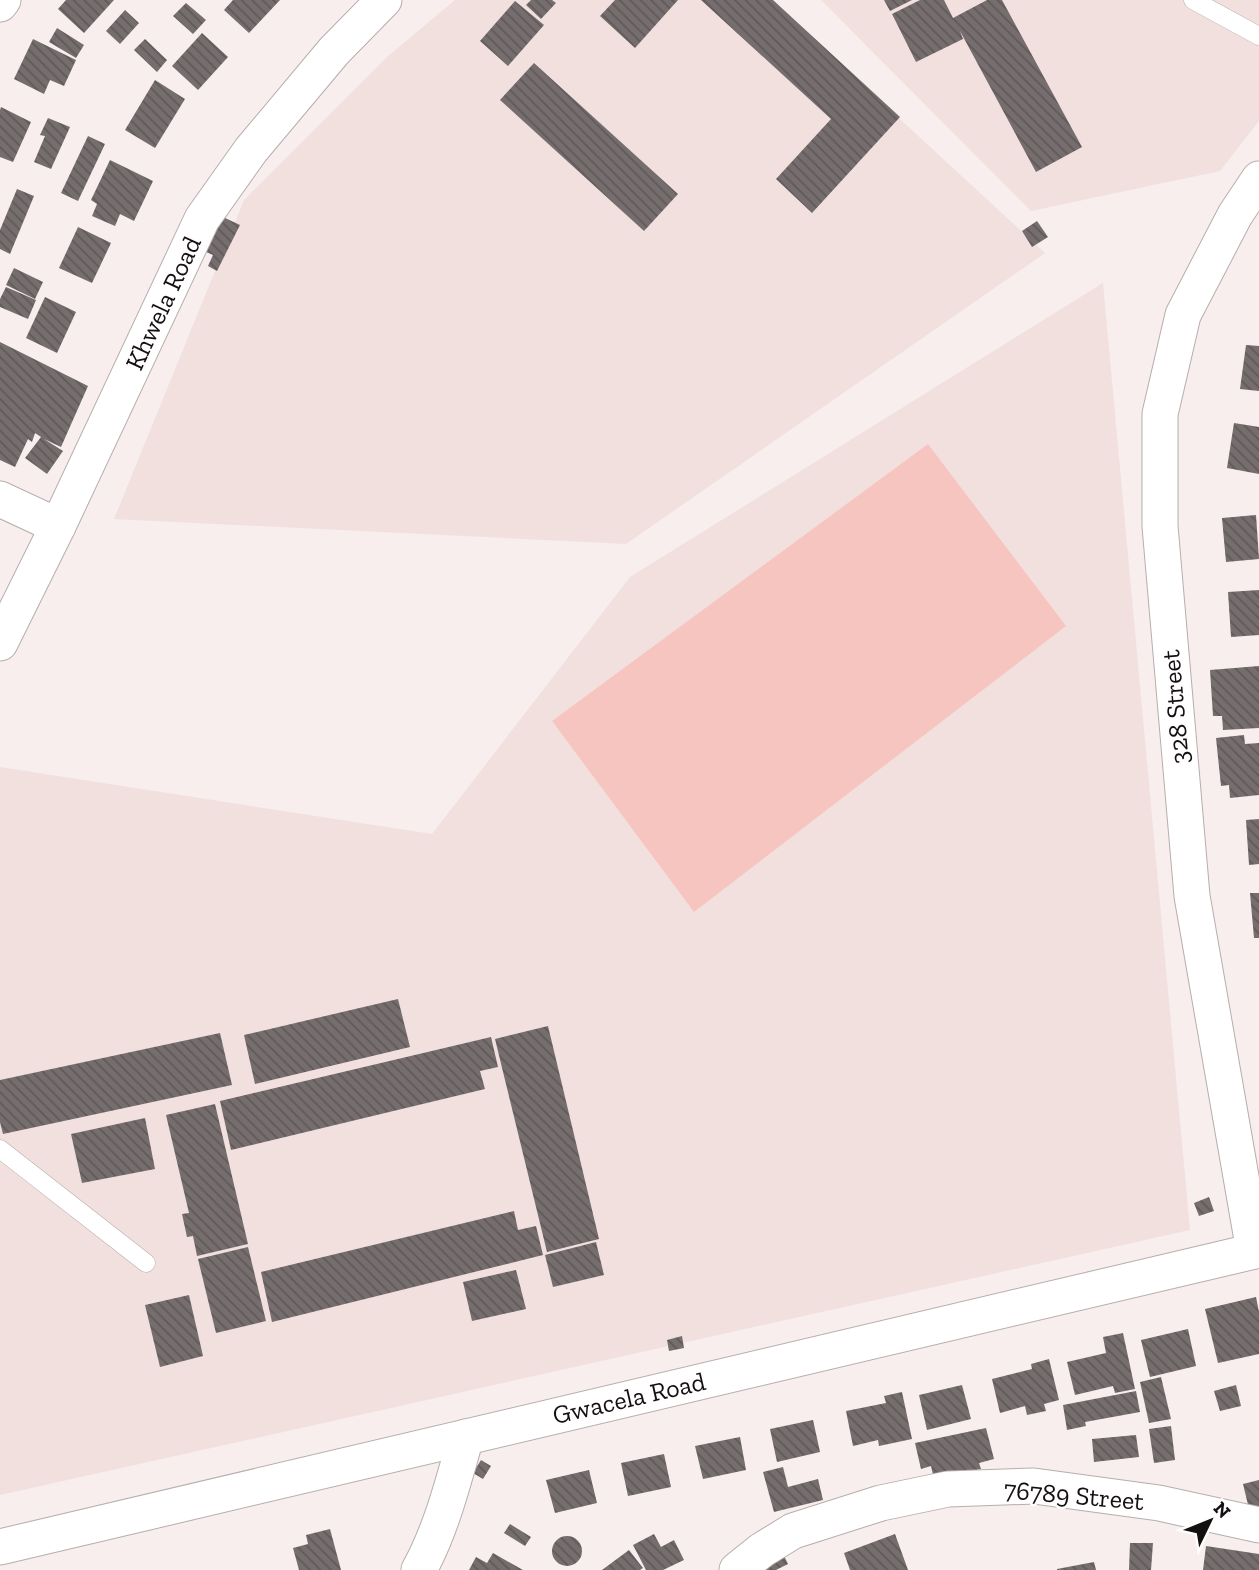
<svg xmlns="http://www.w3.org/2000/svg" width="1259" height="1570" viewBox="0 0 1259 1570" font-family="'Zilla Slab',serif">
	<style>
		.built { fill: #f2e0df }
		.pitch { fill: #f7c5c0 }
		.building { fill: url(#building-back-hatch) }
		.lines { fill: none; stroke-linecap: round; stroke-linejoin: round }
		.service-casing { stroke: #b6aead; stroke-width: 19 }
		.minor-casing { stroke: #b6aead; stroke-width: 37 }
		.service { stroke: #fff; stroke-width: 18 }
		.minor { stroke: #fff; stroke-width: 35 }
		.labels { text-anchor: middle; dominant-baseline: central; stroke-width: 5; stroke-linejoin: round; paint-order: stroke }
		.street-label { font-size: 26px; fill: #131010; stroke: #fffdfd }
	</style>
	<defs>
		<pattern id="building-back-hatch" width="6" height="6" patternUnits="userSpaceOnUse" patternTransform="scale(1.75)"><rect width="6" height="6" fill="#766e6e"/><path d="M-1 5l2 2M0 0l6 6M5-1l2 2" fill="none" stroke="#605959"/></pattern>
	</defs>
	<rect width="100%" height="100%" fill="#f7eeed"/>
	<g class="built">
		<path d="M455,0H771L1045,253L626,544L114,519L244,200L387,57Z"/>
		<path d="M821,0H1259V121L1220,171L1031,211Z"/>
		<path d="M1103,283L1190,1230L0,1495V767L432,834L630,577Z"/>
	</g>
	<path class="pitch" d="M928,444L1066,626L694,912L552,721Z"/>
	<g class="building">
		<path d="M66,0H114L84,33L58,9Z"/>
		<path d="M233,0H280L249,33L224,10Z"/>
		<path d="M531,0H552L556,3L541,19L526,5Z"/>
		<path d="M615,0H678L635,48L600,16Z"/>
		<path d="M701,0H773L900,117L812,213L776,179L831,119Z"/>
		<path d="M884,0H912L890,11Z"/>
		<path d="M920,0H944L953,18L987,0H1002L1082,147L1036,172L960,31L963,39L916,62L892,14Z"/>
		<path d="M515,1L544,25L508,66L480,41Z"/>
		<path d="M186,3L206,20L193,34L173,16Z"/>
		<path d="M125,10L139,23L120,44L106,31Z"/>
		<path d="M57,28L84,45L76,58L49,42Z"/>
		<path d="M202,33L228,57L198,90L172,66Z"/>
		<path d="M33,39L76,60L64,86L50,80L44,94L14,79Z"/>
		<path d="M145,39L167,60L157,72L134,50Z"/>
		<path d="M534,63L678,194L644,231L500,100Z"/>
		<path d="M155,80L185,99L155,148L125,130Z"/>
		<path d="M1,107L31,122L13,162L0,157V110Z"/>
		<path d="M48,118L70,127L51,169L34,162L45,136L40,135Z"/>
		<path d="M88,136L105,144L78,201L61,193Z"/>
		<path d="M110,160L153,181L134,221L120,214L115,226L92,216L97,204L91,200Z"/>
		<path d="M17,189L34,196L10,254L0,249V230Z"/>
		<path d="M223,217L240,225L217,271L208,266L213,255L206,252Z"/>
		<path d="M1037,221L1048,237L1032,247L1022,231Z"/>
		<path d="M78,227L111,243L92,283L59,268Z"/>
		<path d="M14,268L43,282L35,299L6,285Z"/>
		<path d="M6,287L36,300L28,319L0,307V299Z"/>
		<path d="M45,297L76,312L57,353L26,338Z"/>
		<path d="M0,342L88,386L61,447L44,439L63,451L47,474L25,458L41,437L35,433L32,442L28,439L15,467L0,460Z"/>
		<path d="M1246,345L1259,346V391L1240,389Z"/>
		<path d="M1234,423L1259,427V474L1227,468Z"/>
		<path d="M1256,515L1259,559L1226,562L1222,518Z"/>
		<path d="M1259,590V635L1231,637L1228,592Z"/>
		<path d="M1259,666V728L1223,730L1222,716H1213L1210,670Z"/>
		<path d="M1244,735L1245,744L1259,743V795L1230,798L1229,785L1221,786L1216,738Z"/>
		<path d="M1259,819V864L1249,865L1246,820Z"/>
		<path d="M1250,893H1259V938H1254Z"/>
		<path d="M398,999L410,1047L255,1084L244,1035Z"/>
		<path d="M548,1026L599,1239L547,1252L495,1039Z"/>
		<path d="M220,1033L232,1085L3,1134L0,1122V1080Z"/>
		<path d="M491,1037L498,1067L480,1071L485,1089L231,1150L220,1101Z"/>
		<path d="M215,1104L248,1244L197,1256L193,1236L187,1237L182,1214L189,1213L166,1115Z"/>
		<path d="M145,1118L155,1169L82,1183L71,1134Z"/>
		<path d="M1209,1197L1214,1211L1199,1216L1194,1203Z"/>
		<path d="M514,1211L518,1230L536,1226L543,1255L272,1322L261,1272Z"/>
		<path d="M596,1242L604,1275L553,1287L545,1255Z"/>
		<path d="M248,1247L266,1321L216,1333L198,1259Z"/>
		<path d="M516,1270L526,1309L472,1321L463,1282Z"/>
		<path d="M189,1295L203,1356L160,1367L145,1305Z"/>
		<path d="M1256,1297L1259,1312V1354L1218,1363L1205,1309Z"/>
		<path d="M1188,1329L1196,1366L1150,1377L1141,1340Z"/>
		<path d="M1123,1333L1135,1389L1115,1393L1113,1386L1075,1395L1067,1362L1106,1353L1103,1337Z"/>
		<path d="M682,1336L684,1348L669,1351L667,1340Z"/>
		<path d="M1049,1359L1059,1400L1044,1404L1046,1411L1027,1415L1025,1406L1000,1413L992,1379L1032,1369L1031,1364Z"/>
		<path d="M1161,1377L1171,1419L1149,1423L1140,1382Z"/>
		<path d="M962,1385L971,1419L927,1430L919,1395Z"/>
		<path d="M1236,1385L1241,1406L1220,1411L1214,1391Z"/>
		<path d="M1136,1391L1140,1412L1085,1422L1086,1426L1067,1430L1063,1405Z"/>
		<path d="M902,1392L912,1439L879,1446L878,1440L853,1446L846,1411L886,1403L884,1396Z"/>
		<path d="M813,1420L820,1452L777,1462L770,1429Z"/>
		<path d="M1171,1426L1175,1460L1154,1463L1149,1429Z"/>
		<path d="M986,1428L994,1459L979,1463L981,1469L934,1479L931,1466L921,1469L915,1443Z"/>
		<path d="M1136,1435L1139,1457L1094,1462L1092,1439Z"/>
		<path d="M740,1437L746,1470L703,1479L695,1446Z"/>
		<path d="M664,1454L671,1487L628,1496L621,1463Z"/>
		<path d="M481,1460L491,1466L483,1479L473,1473Z"/>
		<path d="M783,1467L788,1487L818,1479L823,1500L774,1512L763,1472Z"/>
		<path d="M589,1470L597,1503L555,1513L546,1480Z"/>
		<path d="M1259,1480V1515L1251,1517L1243,1484Z"/>
		<path d="M510,1524L531,1537L525,1546L504,1533Z"/>
		<path d="M330,1529L341,1570H299L293,1548L308,1544L306,1535Z"/>
		<path d="M654,1534L661,1547L674,1540L684,1560L663,1570H646L633,1545Z"/>
		<path d="M895,1534L908,1570H850L844,1553Z"/>
		<circle cx="567" cy="1551" r="15"/>
		<path d="M1130,1543H1153L1151,1570H1129Z"/>
		<path d="M1206,1546L1259,1554V1570H1203Z"/>
		<path d="M780,1548L788,1564L776,1570H738Z"/>
		<path d="M629,1550L643,1568L640,1570H602Z"/>
		<path d="M493,1553L523,1570H469L476,1557L487,1563Z"/>
		<path d="M1094,1562L1096,1570H1057V1569Z"/>
	</g>
	<g class="lines">
		<defs>
			<g id="service">
				<path d="M1193,0L1259,36"/>
				<path d="M0,1149L146,1263"/>
			</g>
			<g id="minor">
				<path d="M0,4L3,0"/>
				<path d="M0,499L58,526"/>
				<path d="M0,643L58,526L202,219L251,150L334,51L384,0"/>
				<path d="M1254,1251L1192,896L1160,526V414L1183,315L1235,215L1259,179"/>
				<path d="M0,1547L1259,1250"/>
				<path d="M419,1570C442,1528 453,1482 466,1437"/>
				<path d="M737,1570L762,1550L793,1531L881,1503L948,1489L1034,1486L1159,1503L1259,1525"/>
			</g>
		</defs>
		<use href="#service" class="service-casing"/>
		<use href="#minor" class="minor-casing"/>
		<use href="#service" class="service"/>
		<use href="#minor" class="minor"/>
	</g>
	<g class="labels">
		<g class="street-label">
			<text transform="translate(163 303) rotate(-65)">Khwela Road</text>
			<text transform="translate(1175 707) rotate(-95)">328 Street</text>
			<text transform="translate(629 1398) rotate(-13)">Gwacela Road</text>
			<text transform="translate(1074 1495) rotate(5)">76789 Street</text>
		</g>
	</g>
	<g transform="translate(1210 1521) rotate(47)" stroke="#fffdfd" stroke-width="5" paint-order="stroke">
	<path d="M0-5L12 26L0 18L-12 26Z" fill="#131010"/>
	<text y="-10" font-size="19" font-weight="bold" text-anchor="middle" fill="#131010">N</text>
	</g>
</svg>
